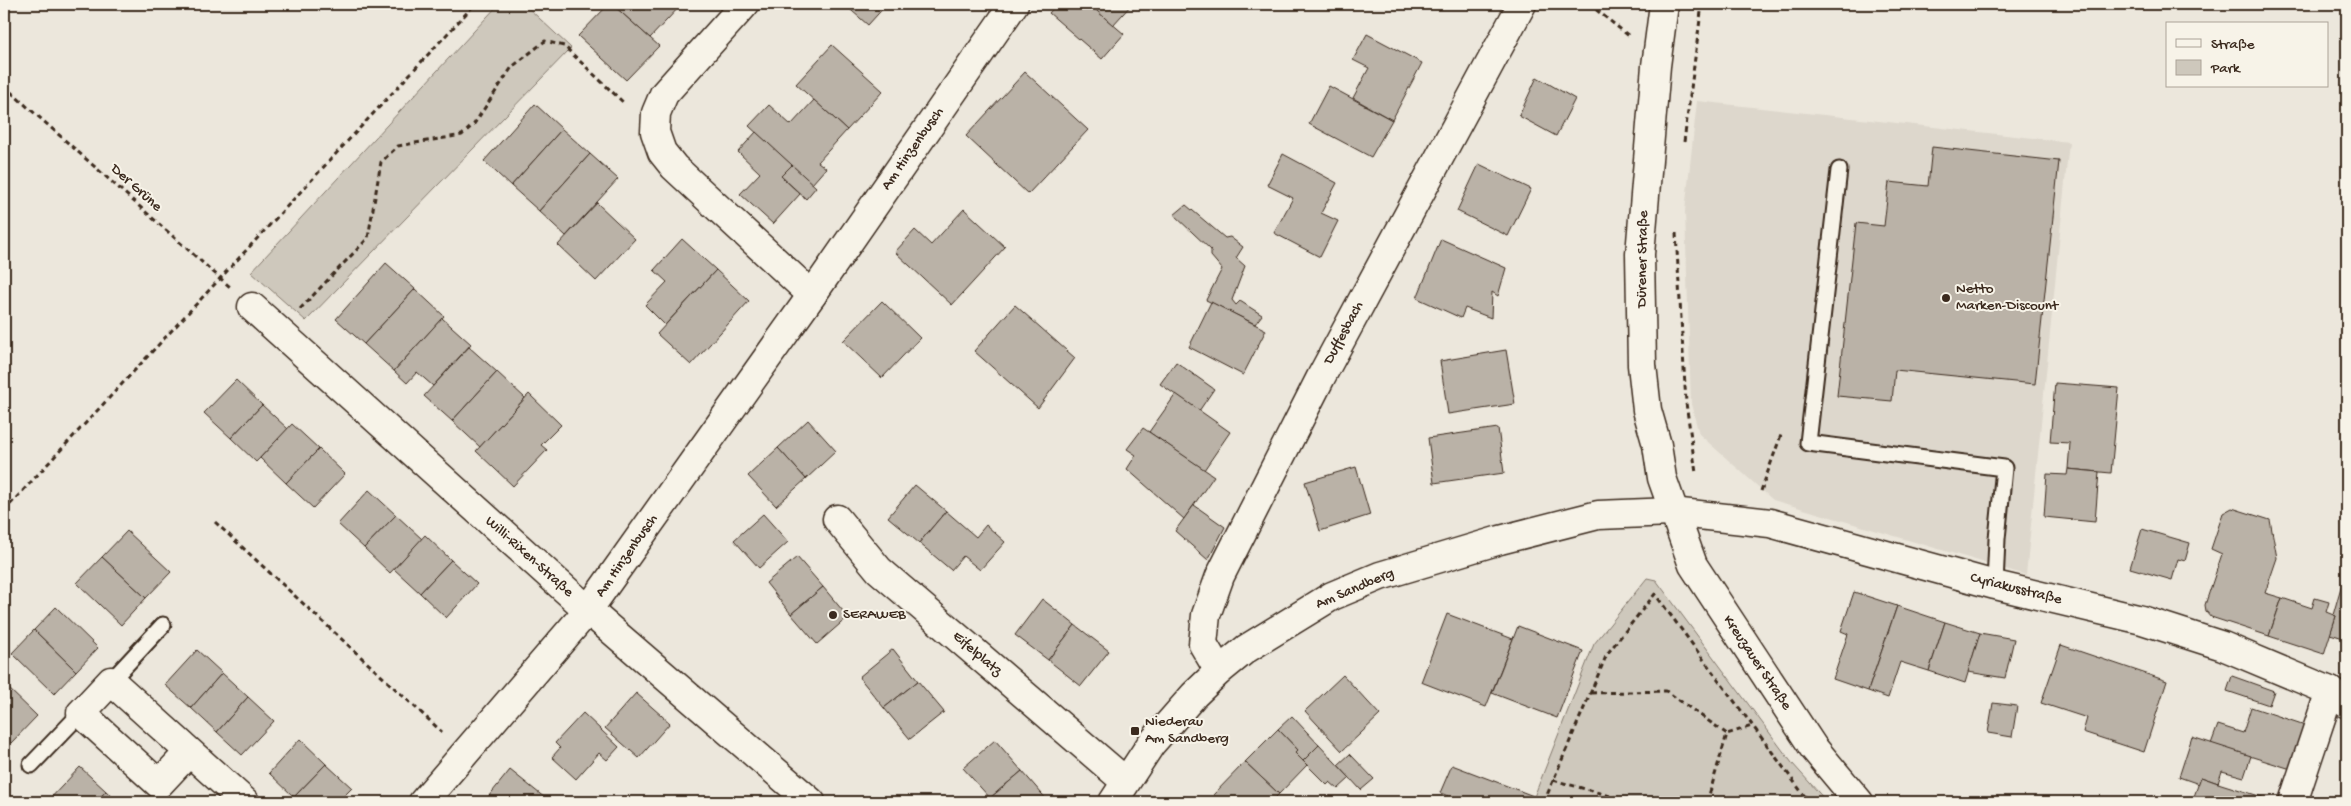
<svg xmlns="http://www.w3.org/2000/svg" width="2351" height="806" viewBox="0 0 2351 806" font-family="'Gochi Hand',sans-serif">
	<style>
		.built { fill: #ddd7cc }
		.green { fill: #cec8bc; stroke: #84796d }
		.building { fill: #bab2a7; stroke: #3b2a1e }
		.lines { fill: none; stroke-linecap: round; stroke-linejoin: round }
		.lane-casing { stroke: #3b2a1e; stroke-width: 19 }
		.street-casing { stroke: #3b2a1e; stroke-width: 31 }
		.secondary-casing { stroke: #3b2a1e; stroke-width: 31 }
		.path { stroke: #3b2a1e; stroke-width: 3; stroke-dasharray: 5 4; stroke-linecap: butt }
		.lane { stroke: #f7f3e8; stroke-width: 15 }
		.street { stroke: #f7f3e8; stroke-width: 28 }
		.secondary { stroke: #f7f3e8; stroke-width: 28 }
		.poi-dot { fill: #3b2a1e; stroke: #f7f3e8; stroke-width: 2 }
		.labels { text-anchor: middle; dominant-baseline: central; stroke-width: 4; stroke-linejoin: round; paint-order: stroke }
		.street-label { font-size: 15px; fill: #3b2a1e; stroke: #f7f3e8 }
		.poi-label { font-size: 15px; fill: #3b2a1e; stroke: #f7f3e8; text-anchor: start }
	</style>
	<rect width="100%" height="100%" fill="#ece7dc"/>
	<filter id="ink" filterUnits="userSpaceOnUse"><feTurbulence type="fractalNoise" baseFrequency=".02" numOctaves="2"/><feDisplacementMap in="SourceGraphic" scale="10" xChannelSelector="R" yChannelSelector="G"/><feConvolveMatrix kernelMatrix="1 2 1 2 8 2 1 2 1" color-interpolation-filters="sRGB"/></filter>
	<g filter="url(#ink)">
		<path class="built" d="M1697,101L2069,142L2026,575L1773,500L1699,434L1691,404L1685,211Z"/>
		<g class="green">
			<path d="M499,4H524L571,48L306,321L251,272Z"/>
			<path d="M1647,578L1656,580L1792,763L1827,802H1532L1594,644Z"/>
		</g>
		<g class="building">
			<path d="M609,4H612L659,46L626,80L578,36Z"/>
			<path d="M612,4H682L650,38Z"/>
			<path d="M844,4H887L868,25Z"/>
			<path d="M1057,4H1089L1124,34L1102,59L1049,13Z"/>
			<path d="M1089,4H1132L1113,25Z"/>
			<path d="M1367,34L1422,63L1392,120L1353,98L1369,68L1353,60Z"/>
			<path d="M832,45L883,91L847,130L796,84Z"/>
			<path d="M1025,72L1088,130L1028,194L966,136Z"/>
			<path d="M1537,77L1575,99L1556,136L1519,116Z"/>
			<path d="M1329,86L1392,120L1371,157L1309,124Z"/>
			<path d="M814,100L847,130L818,162L826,168L812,184L749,126L769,105L791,125Z"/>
			<path d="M535,104L562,129L511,186L484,161Z"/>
			<path d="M562,129L590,154L539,211L511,186Z"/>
			<path d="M756,132L792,165L781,176L800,194L773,224L740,194L760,173L738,152Z"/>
			<path d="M1932,147L2059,161L2035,384L1895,370L1892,401L1837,396L1856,223L1884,226L1889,182L1928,186Z"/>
			<path d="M590,154L618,179L566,236L539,211Z"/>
			<path d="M1283,154L1337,183L1321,213L1338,221L1320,257L1274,233L1293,198L1267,185Z"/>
			<path d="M1479,164L1531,189L1508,236L1457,211Z"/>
			<path d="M792,165L816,187L806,199L781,176Z"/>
			<path d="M597,203L635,239L596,281L558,245Z"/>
			<path d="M1186,205L1225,238L1230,237L1243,247L1236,258L1245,266L1232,300L1236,305L1240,301L1262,315L1255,324L1206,300L1222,269L1211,256V250L1174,215Z"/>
			<path d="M964,209L1005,247L952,305L895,252L915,230L931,245Z"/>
			<path d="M682,239L716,270L665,325L645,305L667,282L654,270Z"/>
			<path d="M1441,239L1506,268L1498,296L1492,292L1491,318L1465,308L1461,318L1417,298Z"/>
			<path d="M386,263L415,289L364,344L336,319Z"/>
			<path d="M716,270L749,301L691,365L657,334Z"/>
			<path d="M415,289L444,316L394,371L364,344Z"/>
			<path d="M882,301L920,338L882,378L843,341Z"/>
			<path d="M1211,302L1266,330L1243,375L1189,347Z"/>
			<path d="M1015,305L1075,358L1038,408L974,351Z"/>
			<path d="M442,318L471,344L433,386L417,372L407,383L394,371Z"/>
			<path d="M469,347L497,372L452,421L424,396Z"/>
			<path d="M1506,350L1515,404L1448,414L1440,361Z"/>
			<path d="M1176,362L1214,389L1199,411L1160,384Z"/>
			<path d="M497,372L525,398L480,447L452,421Z"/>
			<path d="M236,380L262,405L231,438L204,413Z"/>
			<path d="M2055,383L2119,388L2111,473L2068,469L2070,443L2050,442Z"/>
			<path d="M529,394L561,425L541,445L547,450L513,486L476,451Z"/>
			<path d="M1176,394L1230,432L1204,470L1149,432Z"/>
			<path d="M262,405L288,429L256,462L231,438Z"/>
			<path d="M808,420L836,451L806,479L778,448Z"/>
			<path d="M292,424L319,449L286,483L260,458Z"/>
			<path d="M1143,428L1214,476L1184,519L1127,469L1136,455L1127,449Z"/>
			<path d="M1498,428L1504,473L1434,483L1428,438Z"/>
			<path d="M778,448L806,479L776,506L748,476Z"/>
			<path d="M319,449L345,474L313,508L286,483Z"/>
			<path d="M1356,467L1370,515L1320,531L1305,482Z"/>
			<path d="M2068,469L2099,472L2095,522L2044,517L2047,474L2067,475Z"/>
			<path d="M915,485L946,511L919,543L888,517Z"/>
			<path d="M369,490L396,515L364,548L338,524Z"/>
			<path d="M1194,505L1225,527L1208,560L1175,531Z"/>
			<path d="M2232,508L2270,520L2277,558L2265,593L2282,598L2269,636L2211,617L2206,611L2205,605L2222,554L2211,549L2223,513Z"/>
			<path d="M946,511L976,537L986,525L1005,542L980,570L963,556L951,570L919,543Z"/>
			<path d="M763,514L788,542L759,568L734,540Z"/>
			<path d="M396,515L422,539L390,573L364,548Z"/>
			<path d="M2142,529L2190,543L2185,561L2178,559L2172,580L2130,568Z"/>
			<path d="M127,531L171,572L146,598L102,557Z"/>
			<path d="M425,535L451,560L420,593L394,569Z"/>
			<path d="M102,557L146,598L121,625L77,583Z"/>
			<path d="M797,557L823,587L791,614L766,583Z"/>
			<path d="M451,560L477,584L446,618L420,593Z"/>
			<path d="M2343,580L2347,582V639L2330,634L2336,616L2333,615Z"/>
			<path d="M823,587L848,617L817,644L791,614Z"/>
			<path d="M1854,592L1897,606L1868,691L1833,679L1848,634L1841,631Z"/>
			<path d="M2282,598L2312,608L2315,598L2329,602L2326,612L2336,616L2324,654L2269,636Z"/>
			<path d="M1042,599L1075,625L1048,660L1015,635Z"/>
			<path d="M1897,606L1945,622L1929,671L1900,662L1888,698L1868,691Z"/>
			<path d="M56,607L98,648L76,671L34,630Z"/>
			<path d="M1447,614L1513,639L1486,707L1421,682Z"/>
			<path d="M1945,622L1980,633L1965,683L1929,671Z"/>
			<path d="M1075,625L1109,651L1081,686L1048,660Z"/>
			<path d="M1518,626L1583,651L1557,718L1492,693Z"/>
			<path d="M34,630L76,671L54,694L12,653Z"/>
			<path d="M1980,633L2014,639L2005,678L1968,672Z"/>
			<path d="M2061,645L2167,681L2144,752L2083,732L2087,718L2041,703Z"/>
			<path d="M893,649L918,681L884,708L859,677Z"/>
			<path d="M197,650L222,673L191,708L165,685Z"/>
			<path d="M222,673L248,697L217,732L191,708Z"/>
			<path d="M1343,675L1380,715L1342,751L1305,711Z"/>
			<path d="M2232,676L2274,691L2269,705L2227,691Z"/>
			<path d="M918,681L944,712L910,739L884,708Z"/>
			<path d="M4,684L37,716L11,743L4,736Z"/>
			<path d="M636,693L670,723L639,758L605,728Z"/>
			<path d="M248,697L274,721L242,755L217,732Z"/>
			<path d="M1993,703L2017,706L2012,737L1988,733Z"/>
			<path d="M2251,707L2305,725L2291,769L2211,744L2218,725L2243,733Z"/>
			<path d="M583,713L619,747L607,760L599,753L576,779L552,757L560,748L555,743Z"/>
			<path d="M1292,716L1319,745L1303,761L1295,753L1298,750L1278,729Z"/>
			<path d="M1278,729L1298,750L1295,753L1307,765L1279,794L1245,762Z"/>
			<path d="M2192,737L2251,756L2244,777L2222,771L2218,783L2201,777L2199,784L2179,777Z"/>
			<path d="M300,739L326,764L294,797L269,773Z"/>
			<path d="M995,740L1022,771L990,798L963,768Z"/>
			<path d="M1319,745L1350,778L1338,789L1330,782L1327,785L1303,761Z"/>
			<path d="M1350,754L1374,779L1361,790L1338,765Z"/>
			<path d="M1245,762L1279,794L1271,802H1221L1213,795Z"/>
			<path d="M326,764L352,788L338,802H300L294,797Z"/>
			<path d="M1452,765L1536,797L1534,802H1465L1440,793Z"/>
			<path d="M80,767L106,791L96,802H47Z"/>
			<path d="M510,770L550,802H484Z"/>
			<path d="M1022,771L1048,801L994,802L990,798Z"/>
			<path d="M2201,777L2218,783L2278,802H2192Z"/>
			<path d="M106,791L118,802H96Z"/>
		</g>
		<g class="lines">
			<defs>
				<g id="lane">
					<path d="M1839,170L1808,443L2004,468L1997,539L1995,585"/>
					<path d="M111,681L163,625"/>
					<path d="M31,765L81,713"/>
				</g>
				<g id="street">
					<path d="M745,4L664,94L656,113L655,132L662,152L674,167L812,295"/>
					<path d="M252,307L588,610L811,802"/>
					<path d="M1672,512L1770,523L1995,585L2142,620L2223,646L2330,691L2347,704"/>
					<path d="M837,519L879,570L1125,781"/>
					<path d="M1219,671L1203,644L1206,615L1220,576L1321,377L1522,4"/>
					<path d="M189,752L159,784L81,713L111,681L245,802"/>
					<path d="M423,802L588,610L812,295L1014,4"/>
					<path d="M2293,802L2330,691"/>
				</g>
				<g id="secondary">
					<path d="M1664,4L1656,66L1640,254L1642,365L1647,410L1657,445L1662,478L1693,565L1813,747L1859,802"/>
					<path d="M1113,802L1151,744L1194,695L1219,671L1246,649L1332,596L1380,576L1500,540L1598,515L1672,512"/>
				</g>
			</defs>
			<use href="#lane" class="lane-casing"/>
			<use href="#street" class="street-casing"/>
			<use href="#secondary" class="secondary-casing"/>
			<g class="path">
				<path d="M1589,4L1629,36"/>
				<path d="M4,86L230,287"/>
				<path d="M1684,142L1702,4"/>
				<path d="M1676,233L1686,403L1696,473"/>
				<path d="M300,309L368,238L381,162L398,146L462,135L474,124L512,67L545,41L564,46L625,104"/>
				<path d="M1761,491L1781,435"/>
				<path d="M4,511L475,4"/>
				<path d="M215,522L442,732"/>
				<path d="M1591,693L1666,691L1727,734"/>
				<path d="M1553,780L1632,802"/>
				<path d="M1544,802L1607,654L1655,594L1809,802"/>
				<path d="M1707,802L1727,734L1752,726"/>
			</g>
			<use href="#lane" class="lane"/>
			<use href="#street" class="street"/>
			<use href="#secondary" class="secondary"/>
		</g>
	</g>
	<g class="poi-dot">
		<circle cx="1946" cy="298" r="5"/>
		<circle cx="833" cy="615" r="5"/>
		<rect x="1130" y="726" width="10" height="10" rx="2.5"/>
	</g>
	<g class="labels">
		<g class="street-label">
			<text transform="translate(913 149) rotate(-55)">Am Hinzenbusch</text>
			<text transform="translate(136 188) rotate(42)">Der Grüne</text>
			<text transform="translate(1643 259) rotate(-89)">Dürener Straße</text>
			<text transform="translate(1344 333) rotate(-62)">Duffesbach</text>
			<text transform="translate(627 556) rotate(-55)">Am Hinzenbusch</text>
			<text transform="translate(529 557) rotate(42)">Willi-Rixen-Straße</text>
			<text transform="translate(1355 589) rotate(-23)">Am Sandberg</text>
			<text transform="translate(2016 589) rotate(14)">Cyriakusstraße</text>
			<text transform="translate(977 654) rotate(41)">Eifelplatz</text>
			<text transform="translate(1757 663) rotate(56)">Kreuzauer Straße</text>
		</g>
		<g class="poi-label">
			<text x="1956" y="289">Netto<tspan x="1956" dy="17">Marken-Discount</tspan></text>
			<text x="843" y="615">SERAWEB</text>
			<text x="1145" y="722">Niederau<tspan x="1145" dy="17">Am Sandberg</tspan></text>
		</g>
	</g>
	<rect width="2351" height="806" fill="none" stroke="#f7f3e8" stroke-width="20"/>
	<rect x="10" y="10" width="2331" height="786" fill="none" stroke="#3b2a1e" stroke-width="2" filter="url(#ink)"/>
	<rect x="2166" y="22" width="162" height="65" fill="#f7f3e8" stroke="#aca397"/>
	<rect x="2176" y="39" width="25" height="8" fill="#f7f3e8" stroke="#aca397"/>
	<text x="2211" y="48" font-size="15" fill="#3b2a1e">Straße</text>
	<rect x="2176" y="60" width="25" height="15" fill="#cec8bc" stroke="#aca397"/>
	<text x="2211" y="72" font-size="15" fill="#3b2a1e">Park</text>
</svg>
